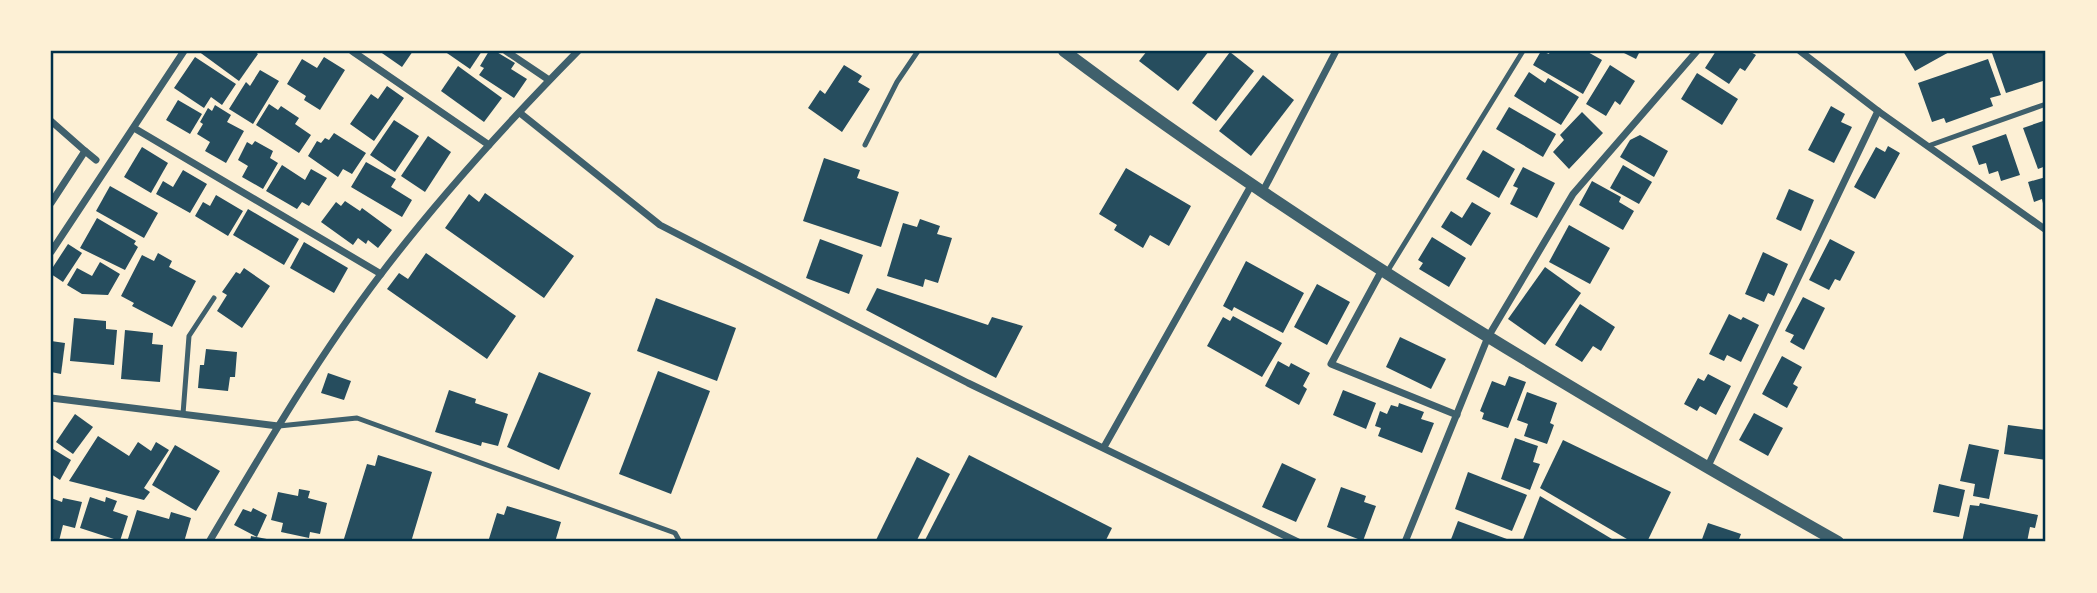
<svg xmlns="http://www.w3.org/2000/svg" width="2097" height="593" viewBox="0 0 2097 593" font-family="'Noto Serif',serif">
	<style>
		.building { fill: #264d5e }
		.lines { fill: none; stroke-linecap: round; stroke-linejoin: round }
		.service { stroke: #3f606c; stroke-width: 5 }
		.minor { stroke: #3f606c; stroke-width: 7 }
		.tertiary { stroke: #3f606c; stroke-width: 12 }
		.neatline { fill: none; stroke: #003049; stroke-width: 2.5 }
	</style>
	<rect width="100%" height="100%" fill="#fdf0d5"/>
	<g class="building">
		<path d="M198,51H254L258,54L239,81Z"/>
		<path d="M379,51H413L402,67Z"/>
		<path d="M444,51H482L470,69Z"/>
		<path d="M489,51H495L515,63L511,69L527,79L514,98L479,75L484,68L480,66Z"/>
		<path d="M1147,51H1209L1178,91L1139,61Z"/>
		<path d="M1541,51L1549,54L1550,51H1586L1602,60L1583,94L1533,65Z"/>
		<path d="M1620,51H1640L1636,59Z"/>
		<path d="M1716,51H1749L1756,55L1745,71L1740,68L1729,84L1705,68Z"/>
		<path d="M1903,51H1951L1915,71Z"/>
		<path d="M2000,51H2046V80L2006,93L1992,53Z"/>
		<path d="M1230,52L1254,71L1216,121L1192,103Z"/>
		<path d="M195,57L236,84L222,105L211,97L204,108L174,88Z"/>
		<path d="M324,57L345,70L320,110L304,100L306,96L287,84L302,59L317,68Z"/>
		<path d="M1988,59L2001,95L1990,98L1993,106L1946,123L1944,118L1932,122L1918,83Z"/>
		<path d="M844,65L862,76L858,82L870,89L842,132L808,108L820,90L825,94Z"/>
		<path d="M1610,65L1635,81L1620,105L1615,101L1606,116L1586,104Z"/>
		<path d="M458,66L502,98L484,122L441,91Z"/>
		<path d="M260,70L279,81L253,124L229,109L246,82L250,86Z"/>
		<path d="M1529,72L1545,83L1548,78L1579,97L1561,125L1514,96Z"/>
		<path d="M1697,73L1738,99L1722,125L1681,99Z"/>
		<path d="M1263,75L1294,100L1251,156L1219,131Z"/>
		<path d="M387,86L404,98L374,141L350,124L371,94L378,99Z"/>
		<path d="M178,100L202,114L190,134L166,120Z"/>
		<path d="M269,104L278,110L281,106L299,118L295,124L311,135L299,153L256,125Z"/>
		<path d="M215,105L231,115L227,122L244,131L226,163L205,151L210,142L197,134L203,124L200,122L208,108L212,111Z"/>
		<path d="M1831,106L1845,114L1841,122L1852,127L1834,163L1808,150Z"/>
		<path d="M1509,107L1556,134L1543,157L1496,129Z"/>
		<path d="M1582,112L1603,133L1569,169L1553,152L1564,140L1560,135Z"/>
		<path d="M394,120L419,136L395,172L370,155Z"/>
		<path d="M2046,120V166L2038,169L2023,128Z"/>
		<path d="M334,133L366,153L352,174L343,169L338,177L308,156L317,141L321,143L325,138L329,140Z"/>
		<path d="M2006,134L2020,175L2001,181L1998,171L1989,174L1986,163L1979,165L1972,146Z"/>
		<path d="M1640,135L1668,151L1654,177L1620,157L1630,140Z"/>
		<path d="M428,136L451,152L425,192L401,176Z"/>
		<path d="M255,141L273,151L270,158L278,163L263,189L242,177L248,166L238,160L247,142L252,145Z"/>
		<path d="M1888,146L1900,153L1875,199L1854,187L1876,147L1885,152Z"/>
		<path d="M142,147L168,163L151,193L124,177Z"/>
		<path d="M1483,150L1515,169L1499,198L1466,179Z"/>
		<path d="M824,158L860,170L857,178L899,192L881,247L803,221Z"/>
		<path d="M366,162L396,179L391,187L412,200L402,217L351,187Z"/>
		<path d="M282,165L305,180L311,169L327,178L309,206L302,202L297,209L266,191Z"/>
		<path d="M1623,165L1652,182L1639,204L1610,188Z"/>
		<path d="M1523,167L1555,183L1537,218L1510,204L1518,188L1513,186Z"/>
		<path d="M1126,168L1191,206L1169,246L1150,235L1143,248L1114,230L1117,225L1099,214Z"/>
		<path d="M183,170L207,184L190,213L156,194L163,181L173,187Z"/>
		<path d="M2046,177V212H2045L2042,199L2034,202L2028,182Z"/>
		<path d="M1592,181L1621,197L1619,202L1634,211L1623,230L1579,205Z"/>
		<path d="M110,186L158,213L144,238L96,211Z"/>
		<path d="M1789,189L1814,200L1801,231L1776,219Z"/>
		<path d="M485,193L574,256L544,298L445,228L469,194L479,202Z"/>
		<path d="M216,195L243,211L228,236L195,216L203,202L210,206Z"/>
		<path d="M345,201L360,211L362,208L392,230L378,248L368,240L366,244L358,238L353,245L321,222L336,202L341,206Z"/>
		<path d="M1472,202L1491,213L1471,246L1441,227L1451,211L1462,218Z"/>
		<path d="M248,209L299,239L284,265L233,235Z"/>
		<path d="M97,218L136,241L134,244L138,247L125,270L80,248Z"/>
		<path d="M920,219L940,226L937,234L952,238L938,283L925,279L923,287L887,276L903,223L917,227Z"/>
		<path d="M1569,225L1610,248L1590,284L1549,262Z"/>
		<path d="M1432,237L1466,258L1449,287L1419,269L1423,263L1418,260Z"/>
		<path d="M820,239L863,255L849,294L806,278Z"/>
		<path d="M1830,239L1855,252L1840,281L1835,279L1829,290L1809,280Z"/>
		<path d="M304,242L348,268L334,293L290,268Z"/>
		<path d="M68,244L82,253L63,282L51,274V270Z"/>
		<path d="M1763,252L1788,264L1774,296L1768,293L1764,302L1745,294Z"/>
		<path d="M158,253L172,261L169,267L196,281L172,327L132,306L134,303L121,296L142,255L154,261Z"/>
		<path d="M426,253L516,316L487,359L387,289L399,273L408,279Z"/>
		<path d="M1246,261L1304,293L1283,333L1234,307L1232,311L1223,306Z"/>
		<path d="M100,262L120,274L108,295L82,294L67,285L77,268L92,276Z"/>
		<path d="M1545,267L1581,293L1545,345L1508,319Z"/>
		<path d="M244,268L270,286L242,328L217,311L227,295L222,292L236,272L240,274Z"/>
		<path d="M1317,284L1350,302L1327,345L1294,327Z"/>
		<path d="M877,288L988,325L992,317L1023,326L996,378L866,310Z"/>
		<path d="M1803,297L1825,308L1804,350L1790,342L1794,335L1785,331Z"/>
		<path d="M656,298L736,328L717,381L637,351Z"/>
		<path d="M1580,304L1615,327L1601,351L1593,346L1582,362L1555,345Z"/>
		<path d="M1729,314L1741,320L1743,317L1759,325L1741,362L1727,355L1724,361L1709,354Z"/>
		<path d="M1233,316L1282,343L1262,377L1207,346L1223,317L1230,321Z"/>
		<path d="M74,318L106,321V329L117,330L114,365L70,361Z"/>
		<path d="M125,330L153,333L152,344L163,345L160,382L121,379Z"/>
		<path d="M1400,337L1446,359L1431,389L1386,367Z"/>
		<path d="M51,341L65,343L61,374L51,372Z"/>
		<path d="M206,349L237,352L235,377H230L228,391L198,388L200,365H204Z"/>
		<path d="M1782,356L1802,367L1793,384L1798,387L1787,408L1762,394Z"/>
		<path d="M1278,361L1289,367L1291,363L1310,373L1303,386L1307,389L1299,405L1265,386Z"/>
		<path d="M658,371L710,391L671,494L619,474Z"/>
		<path d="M539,372L591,393L559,470L507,447Z"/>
		<path d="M328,373L351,381L344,400L321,393Z"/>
		<path d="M1708,374L1731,386L1716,415L1700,406L1697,411L1684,404L1698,378L1704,381Z"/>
		<path d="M1509,376L1526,382L1508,428L1482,419L1484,413L1480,411L1492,381L1505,386Z"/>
		<path d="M449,390L476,399L475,403L508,414L498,446L482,442L481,446L435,432Z"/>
		<path d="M1343,390L1376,403L1366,429L1333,415Z"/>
		<path d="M1527,392L1557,403L1550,423L1554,425L1547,444L1524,436L1528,424L1517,420Z"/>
		<path d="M1399,403L1424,412L1421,419L1434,423L1422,453L1378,436L1381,428L1375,426L1380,411L1387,414L1391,405L1398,407Z"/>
		<path d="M1754,413L1783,428L1768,456L1739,440Z"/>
		<path d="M75,414L93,427L73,454L56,442Z"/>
		<path d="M2008,425L2046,430V460L2004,454Z"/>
		<path d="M98,436L129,456L138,442L151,451L156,442L169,450L144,488L150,492L144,500L69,481Z"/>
		<path d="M1515,438L1538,446L1533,462L1540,464L1530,490L1501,479Z"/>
		<path d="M1563,440L1671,492L1647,542H1632L1540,488Z"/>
		<path d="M1969,444L1999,450L1989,499L1973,496L1975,484L1960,481Z"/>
		<path d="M175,445L220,471L196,511L152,485Z"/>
		<path d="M53,449L71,460L60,480L51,474V454Z"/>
		<path d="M378,455L432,472L411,542H343L367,464L375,466Z"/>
		<path d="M969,455L1112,528L1105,542H924Z"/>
		<path d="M917,457L950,474L916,542H875Z"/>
		<path d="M1282,463L1316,479L1296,522L1262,507Z"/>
		<path d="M1468,472L1527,495L1512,531L1455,509Z"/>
		<path d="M1939,484L1965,490L1959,517L1933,512Z"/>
		<path d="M1341,487L1366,496L1364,502L1376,506L1363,541L1327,527Z"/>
		<path d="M299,489L310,491L308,498L327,503L320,534L310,532L309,538L281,532L283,523L271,520L278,492L298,496Z"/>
		<path d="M1540,496L1617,542H1522Z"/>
		<path d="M90,497L105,502L106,497L117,501L113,511L128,516L120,541L80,528Z"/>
		<path d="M51,498L62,502L63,498L82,502L75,528L63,525L59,541L51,538Z"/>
		<path d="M1980,503L2038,515L2035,528L2030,527L2027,542H1962L1970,505L1979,506Z"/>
		<path d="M507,506L561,522L555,542H488L497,513L504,515Z"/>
		<path d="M253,508L267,515L257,537L234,525L243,509L251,512Z"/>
		<path d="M137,510L169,519L171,512L191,518L184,542H127Z"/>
		<path d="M1458,521L1515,542H1450Z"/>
		<path d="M1708,523L1741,534L1738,542H1701Z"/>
		<path d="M251,536L277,541L276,542H250Z"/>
	</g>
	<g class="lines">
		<g class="service">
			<path d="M865,145L897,82L918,51"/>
			<path d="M1928,146L2046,104"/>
			<path d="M1387,272L1523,51"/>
			<path d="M183,414L189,336L214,298"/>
			<path d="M279,426L357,418L675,533L680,542"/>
		</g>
		<g class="minor">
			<path d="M352,51L489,145"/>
			<path d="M506,51L549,80"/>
			<path d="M1800,51L1878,111L2046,230"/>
			<path d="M520,113L660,225L968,383L1298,542"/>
			<path d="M51,121L85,151"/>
			<path d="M134,128L381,274"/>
			<path d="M1263,191L1336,51"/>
			<path d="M51,203L85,151L96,160"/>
			<path d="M51,252L184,51"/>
			<path d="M1382,270L1331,364L1457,415"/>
			<path d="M51,398L278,426"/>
			<path d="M1104,447L1252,184"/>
			<path d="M1708,466L1878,111"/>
			<path d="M209,542C263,451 317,358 381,274C441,195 509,121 578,51"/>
			<path d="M1405,542L1488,337L1573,194L1697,51"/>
		</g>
		<path class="tertiary" d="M1064,51C1308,234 1573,392 1838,542"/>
	</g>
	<rect width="2097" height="593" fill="none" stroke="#fdf0d5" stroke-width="105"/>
	<rect x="52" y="52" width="1992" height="488" class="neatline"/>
</svg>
